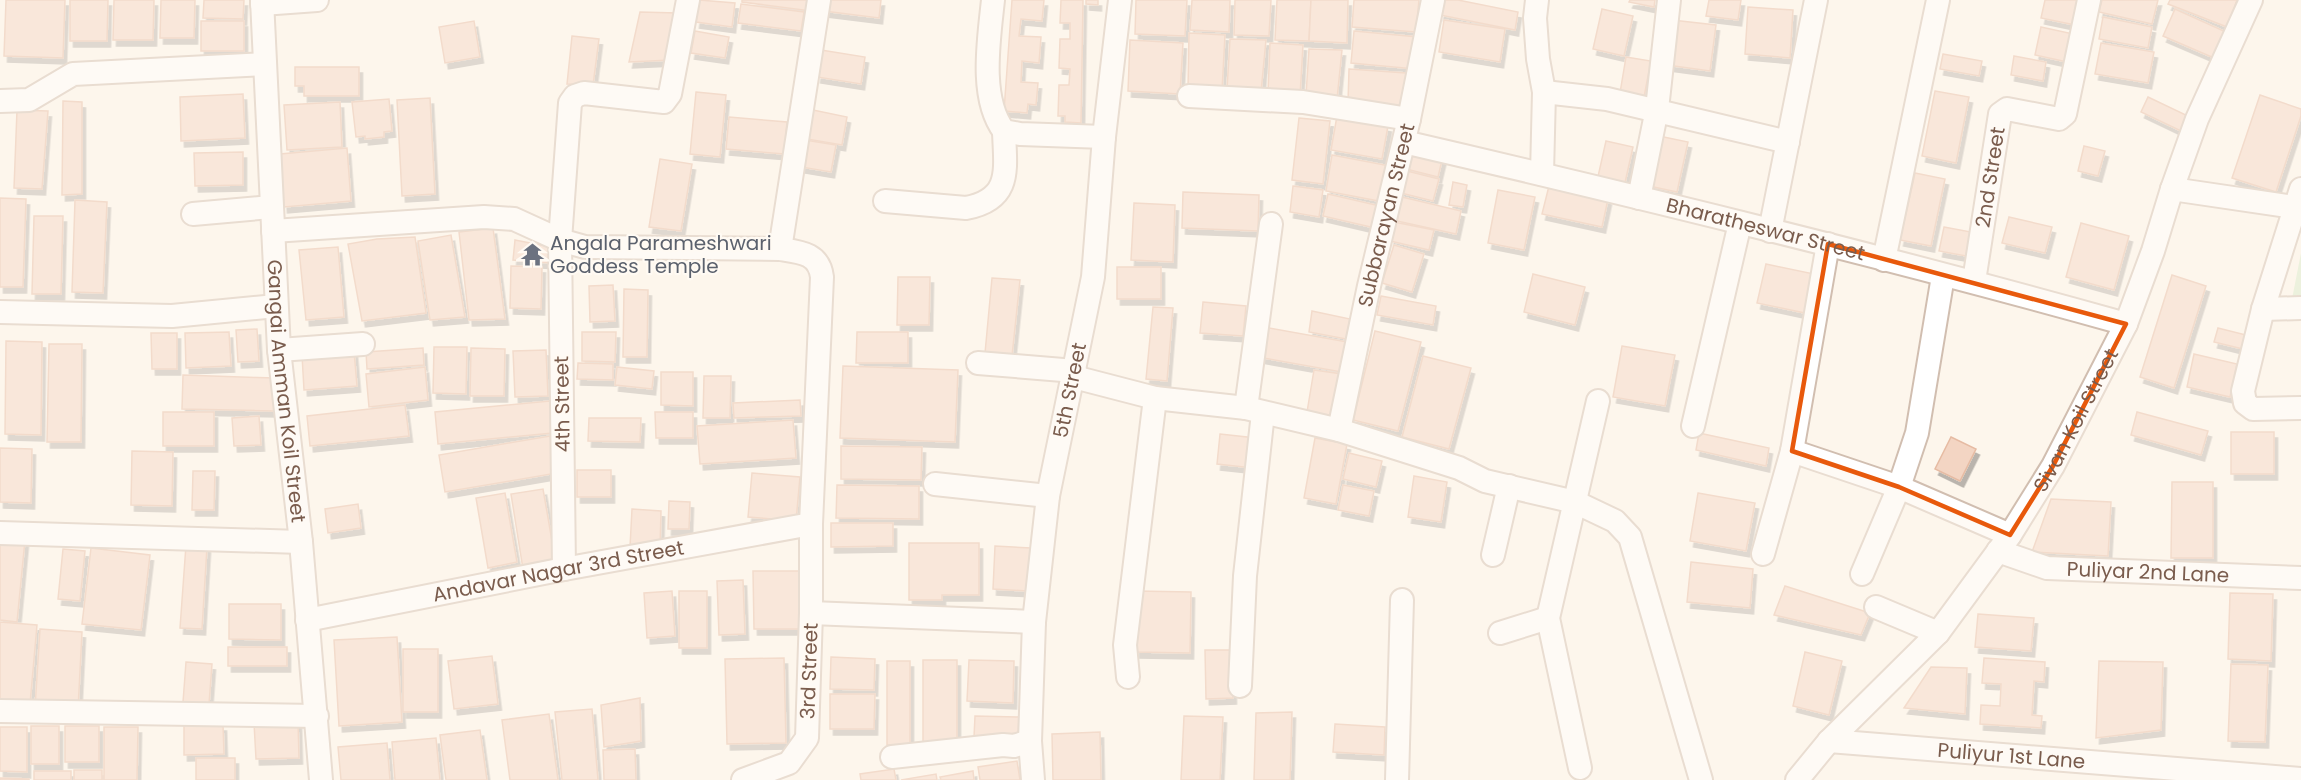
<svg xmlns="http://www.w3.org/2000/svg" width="2301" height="780" viewBox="0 0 2301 780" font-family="Poppins,sans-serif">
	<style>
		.green { fill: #d8ecc9 }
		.building { fill: #f3d5c3; stroke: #e6bba3; stroke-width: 1.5; filter: url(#shadow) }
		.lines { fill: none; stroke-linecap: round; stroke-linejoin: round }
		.minor-casing { stroke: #d1beb0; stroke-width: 26 }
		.minor { stroke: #fff; stroke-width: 22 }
		.marked { fill: none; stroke: #e8590c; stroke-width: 4.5; stroke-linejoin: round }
		.labels { text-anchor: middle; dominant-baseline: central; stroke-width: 4.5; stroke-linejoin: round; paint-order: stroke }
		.street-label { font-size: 20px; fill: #7a5c4d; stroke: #fffaf3 }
		.worship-label { font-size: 20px; fill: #5b616d; stroke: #fffaf3; text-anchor: start }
	</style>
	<defs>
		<filter id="shadow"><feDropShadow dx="3.5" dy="6" stdDeviation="0" flood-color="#0004"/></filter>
	</defs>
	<rect width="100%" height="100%" fill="#fdf6ec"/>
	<path class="green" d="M2301,253V299H2292Z"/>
	<g class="building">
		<path d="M6,0H65L63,58L4,56Z"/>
		<path d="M70,0H108L107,41H70Z"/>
		<path d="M114,0H154L153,40H113Z"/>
		<path d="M161,0H195L194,38H160Z"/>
		<path d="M204,0H244L243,19L203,18Z"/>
		<path d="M699,0L735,3L732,27L696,22Z"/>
		<path d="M742,0H812L811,11L742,2Z"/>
		<path d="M825,0H881L879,18L824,11Z"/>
		<path d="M1012,0H1044L1042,21L1021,19L1019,36L1041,37L1039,63L1022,61L1021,82L1038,83L1036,105L1028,104L1027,113L1004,111Z"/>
		<path d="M1061,0H1083L1081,123L1065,122V116H1058L1059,85H1069L1070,69L1059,68L1060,39H1070V23H1060Z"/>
		<path d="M1086,0H1098V5L1086,4Z"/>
		<path d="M1136,0H1187L1185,36L1135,34Z"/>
		<path d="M1192,0H1230L1229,32L1190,30Z"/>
		<path d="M1235,0H1271L1269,36L1234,35Z"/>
		<path d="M1277,0H1311L1309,41L1275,40Z"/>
		<path d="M1311,0H1348L1347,43L1309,41Z"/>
		<path d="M1354,0H1419L1416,32L1352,27Z"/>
		<path d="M1443,0H1458L1518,12L1515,30L1440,15Z"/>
		<path d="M1630,0H1655L1654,7L1629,2Z"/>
		<path d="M1709,0H1741L1738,20L1706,16Z"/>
		<path d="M2045,0H2086L2080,26L2041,18Z"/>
		<path d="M2102,0H2158L2152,24L2099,12Z"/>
		<path d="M2170,0H2237L2227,27L2168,4Z"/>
		<path d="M741,4L804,12L801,31L738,23Z"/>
		<path d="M1748,7L1793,10L1790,58L1745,54Z"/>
		<path d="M1602,9L1633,16L1624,56L1593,49Z"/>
		<path d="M2175,9L2226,32L2214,58L2163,36Z"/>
		<path d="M640,12L677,13L671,60L629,62Z"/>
		<path d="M2103,17L2152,27L2148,48L2099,39Z"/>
		<path d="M1444,20L1505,29L1500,62L1439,52Z"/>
		<path d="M1672,20L1716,25L1710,71L1667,65Z"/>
		<rect x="201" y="21" width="43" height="30"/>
		<path d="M474,21L480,57L445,63L439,27Z"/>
		<path d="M2041,27L2078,35L2072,63L2035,55Z"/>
		<path d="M695,31L729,37L725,58L691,53Z"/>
		<path d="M1354,31L1418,37L1415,69L1351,63Z"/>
		<path d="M1189,33L1225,35L1222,91L1188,89Z"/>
		<path d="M572,36L599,39L593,85L567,84Z"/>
		<path d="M1230,39L1266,40L1261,92L1227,89Z"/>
		<path d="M1130,40L1183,43L1180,94L1128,91Z"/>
		<path d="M1270,43L1303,45L1300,96L1268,92Z"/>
		<path d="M2101,43L2154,52L2148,83L2095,74Z"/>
		<path d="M1309,49L1342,50L1337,99L1306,95Z"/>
		<path d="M821,50L865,57L861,84L817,77Z"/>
		<path d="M1943,54L1982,61L1979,76L1940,69Z"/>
		<path d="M2014,56L2046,62L2043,81L2011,75Z"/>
		<path d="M1626,57L1651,61L1644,97L1620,93Z"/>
		<path d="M295,67H359V96H304V86H295Z"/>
		<path d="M1349,69L1406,73L1403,109L1348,102Z"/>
		<path d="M1935,91L1969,97L1956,163L1922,156Z"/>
		<path d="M696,92L726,95L720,157L690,154Z"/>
		<path d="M243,94L245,138L181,141L180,97Z"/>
		<path d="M2260,95L2301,109V116L2276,192L2232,178Z"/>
		<path d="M2148,97L2188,116L2181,131L2141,112Z"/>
		<path d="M430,98L435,194L402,196L397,100Z"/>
		<path d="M389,99L392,131L384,132V137L365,139V136L356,137L352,102Z"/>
		<path d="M63,101L82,102V194L62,195Z"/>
		<path d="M340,102L342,147L287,150L284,105Z"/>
		<path d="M17,110L48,111L42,189L14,188Z"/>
		<path d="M813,110L847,117L842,145L807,139Z"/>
		<path d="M1337,116L1388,126L1382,159L1331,150Z"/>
		<path d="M729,117L787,122L784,154L726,149Z"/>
		<path d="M1299,118L1330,121L1323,184L1292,180Z"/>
		<path d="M1659,136L1688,142L1677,192L1649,186Z"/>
		<path d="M805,140L836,145L831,172L801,167Z"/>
		<path d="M1606,141L1633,147L1624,187L1597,181Z"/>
		<path d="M2084,146L2105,151L2098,176L2078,171Z"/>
		<path d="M347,148L351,201L284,207L280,154Z"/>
		<path d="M1411,148L1443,156L1438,177L1406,169Z"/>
		<path d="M243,152V185L195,186L194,153Z"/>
		<path d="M1332,155L1390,166L1384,202L1326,191Z"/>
		<path d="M660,159L692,164L681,231L649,227Z"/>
		<path d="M1403,170L1439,179L1433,201L1397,192Z"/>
		<path d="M1915,173L1945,179L1931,246L1900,240Z"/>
		<path d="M1453,182L1467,185L1463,207L1449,205Z"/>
		<path d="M1293,186L1323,190L1319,217L1290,212Z"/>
		<path d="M1549,186L1608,199L1602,227L1542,214Z"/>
		<path d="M1498,190L1535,197L1524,250L1488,243Z"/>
		<path d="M1183,192L1259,195L1258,231L1182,228Z"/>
		<path d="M1328,194L1380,206L1375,228L1323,216Z"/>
		<path d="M1402,197L1461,211L1456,234L1397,221Z"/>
		<path d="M0,198L26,199L23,287H0Z"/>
		<path d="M75,200L107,202L103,293L72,292Z"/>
		<path d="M1134,203L1175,205L1173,262L1131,260Z"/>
		<path d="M34,216H63L61,294H32Z"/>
		<path d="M2009,217L2052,227L2045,253L2002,243Z"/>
		<path d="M1394,222L1434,230L1429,250L1390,241Z"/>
		<path d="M2081,223L2129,236L2114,290L2066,277Z"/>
		<path d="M1944,227L1971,232L1966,256L1939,251Z"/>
		<path d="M493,228L505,319L469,320L459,232Z"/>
		<path d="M451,235L465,317L430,320L418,241Z"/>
		<path d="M415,237L426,313L362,321L348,244L377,239Z"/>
		<path d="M515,240L551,247V263L513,260Z"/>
		<path d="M1394,245L1424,254L1412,292L1382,283Z"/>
		<path d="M338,247L344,317L306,320L299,250Z"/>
		<path d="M1766,264L1814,274L1805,313L1757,303Z"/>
		<path d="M511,266L542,267L541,309L510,308Z"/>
		<rect x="1117" y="267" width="44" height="32"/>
		<path d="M1533,274L1585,287L1575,325L1524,312Z"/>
		<path d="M2172,275L2206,286L2174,388L2140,377Z"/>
		<path d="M898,277H930L929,325H897Z"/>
		<path d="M992,278L1020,280L1012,356L985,353Z"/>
		<path d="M613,285L615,321L590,322L589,286Z"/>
		<path d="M624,289L648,290L647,357H623Z"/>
		<path d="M1381,296L1436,306L1433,325L1377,315Z"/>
		<path d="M1203,302L1246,306L1243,336L1200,333Z"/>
		<path d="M1153,307L1173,308L1167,381L1146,379Z"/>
		<path d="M1312,311L1350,319L1346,339L1309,332Z"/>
		<path d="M1263,327L1353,343L1347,373L1258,357Z"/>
		<path d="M2218,328L2250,336L2247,350L2214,342Z"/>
		<path d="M257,329L259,361L238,362L236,330Z"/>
		<path d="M1375,331L1421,342L1398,431L1353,420Z"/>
		<path d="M229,332L231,366L186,368L185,333Z"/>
		<path d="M582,332H616L615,362L582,361Z"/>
		<path d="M857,332H908V363H856Z"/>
		<path d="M151,333H177V369H152Z"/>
		<path d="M6,341L42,342L41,435L5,434Z"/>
		<path d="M49,344H82L81,442H47Z"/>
		<path d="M1622,346L1675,355L1665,406L1613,397Z"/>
		<path d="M434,347H467L466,394L433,393Z"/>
		<path d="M423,348L424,365L367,369L366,352Z"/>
		<path d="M471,348L505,349L504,396H470Z"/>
		<path d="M546,350L548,396L515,397L513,351Z"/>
		<path d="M354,351L357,386L304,390L302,355Z"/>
		<path d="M2194,354L2237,364L2230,397L2187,387Z"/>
		<path d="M1423,356L1471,368L1449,449L1402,437Z"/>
		<path d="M578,363L613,364V380L577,379Z"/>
		<path d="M843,366L958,370L955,442L840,438Z"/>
		<path d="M425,367L428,400L369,407L366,374Z"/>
		<path d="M617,367L654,371L652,389L615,385Z"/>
		<path d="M1314,370L1342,374L1335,416L1307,412Z"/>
		<path d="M661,372H693V406L661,405Z"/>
		<path d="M183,375L275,378L274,411L182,409Z"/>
		<path d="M704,376H731L730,418H703Z"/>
		<path d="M800,400L801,416L734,418L733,403Z"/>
		<path d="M550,401L553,433L438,444L435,412Z"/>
		<path d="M405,405L409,436L310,446L307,416Z"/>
		<rect x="163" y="412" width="51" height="34"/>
		<path d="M655,412H693V438H656Z"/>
		<path d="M2137,412L2208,431L2201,455L2131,435Z"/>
		<path d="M259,416L261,445L234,446L232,418Z"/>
		<path d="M589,418H641L640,442L588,441Z"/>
		<path d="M793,420L796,458L700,464L697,426Z"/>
		<rect x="2231" y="432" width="43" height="42"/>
		<path d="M1699,433L1769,448L1766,466L1696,450Z"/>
		<path d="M1220,434L1256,438L1253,468L1217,464Z"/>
		<path d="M550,436L557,473L445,492L439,455Z"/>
		<path d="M1951,437L1976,449L1960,481L1935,469Z"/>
		<path d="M1315,438L1347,444L1336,504L1304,498Z"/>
		<path d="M841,446L922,447L921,480L841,479Z"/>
		<path d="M0,448L32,449L31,503L0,502Z"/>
		<path d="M132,451L173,452L172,506L131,505Z"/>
		<path d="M1349,453L1382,461L1376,487L1343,479Z"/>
		<rect x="577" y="470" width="34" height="27"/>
		<path d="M193,471H215L214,510H192Z"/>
		<path d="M752,473L800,477L796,521L748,517Z"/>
		<path d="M1414,476L1447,482L1441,522L1408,517Z"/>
		<path d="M2172,482H2213V558H2171Z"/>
		<path d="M837,485L919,486V519L836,518Z"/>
		<path d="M1343,485L1374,491L1369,516L1338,510Z"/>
		<path d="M543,489L556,564L523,569L511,494Z"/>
		<path d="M505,493L517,562L488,568L476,498Z"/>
		<path d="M1698,493L1755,503L1746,551L1690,541Z"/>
		<path d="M2051,499L2111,502L2108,556L2032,552Z"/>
		<path d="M669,501L690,502L689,529H668Z"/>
		<path d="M358,504L361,528L328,533L325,509Z"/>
		<path d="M632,509L661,511L660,548L630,547Z"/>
		<path d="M831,523H893V546L831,547Z"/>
		<path d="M0,538L25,540L17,622L0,620Z"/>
		<path d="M909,543H979V595H942V600H909Z"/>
		<path d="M186,545L207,547L202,629L180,628Z"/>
		<path d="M995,546L1031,548L1028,591L993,589Z"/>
		<path d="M91,548L150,555L141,630L82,624Z"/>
		<path d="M63,549L85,551L80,601L58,599Z"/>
		<path d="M1691,562L1753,569L1750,608L1687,602Z"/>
		<path d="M753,571H801V629H754Z"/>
		<path d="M743,580L745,634L719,635L717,581Z"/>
		<path d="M1785,586L1870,613L1861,635L1774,615Z"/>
		<path d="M672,591L675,636L647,638L644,593Z"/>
		<rect x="679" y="591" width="28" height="57"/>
		<path d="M1137,591L1191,592L1190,653L1136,652Z"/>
		<path d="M2230,593L2273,594L2271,661L2228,659Z"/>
		<path d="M229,604H281V640L229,639Z"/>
		<path d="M1978,614L2034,618L2031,651L1975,647Z"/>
		<path d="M0,622L37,625L30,704L0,702Z"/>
		<path d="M40,629L82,632L78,710L35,708Z"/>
		<path d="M397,637L402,722L339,726L334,640Z"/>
		<rect x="228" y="647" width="59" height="19"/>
		<rect x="403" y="649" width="35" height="63"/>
		<path d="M1205,650H1232L1233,698L1206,699Z"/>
		<path d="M1805,652L1842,661L1829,715L1793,706Z"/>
		<path d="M492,656L498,704L454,709L448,661Z"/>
		<path d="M831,657L875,659L874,690L830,689Z"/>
		<path d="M784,658L786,743L727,744L725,659Z"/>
		<path d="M1984,658L2045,662L2044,682L2034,681L2032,715L2042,716L2041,728L1980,724L1981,705L2000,706L2001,684L1982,683Z"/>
		<rect x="923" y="660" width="34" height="86"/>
		<path d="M969,660L1014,661L1013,703L967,701Z"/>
		<rect x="887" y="661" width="23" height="84"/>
		<path d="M2099,661L2163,662L2161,730L2096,738Z"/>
		<path d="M186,662L212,664L209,704L183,702Z"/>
		<path d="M2231,664L2268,665L2265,742L2228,741Z"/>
		<path d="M1931,667L1967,668L1965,714L1904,708Z"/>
		<path d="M830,694H875L874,729H830Z"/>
		<path d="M640,698L641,741L604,747L601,705Z"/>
		<path d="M592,709L598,780H562L555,712Z"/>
		<path d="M1292,712L1290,780H1254L1256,713Z"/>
		<path d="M549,714L558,780H510L502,720Z"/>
		<path d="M975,716L1019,717L1018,738L974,737Z"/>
		<path d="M1184,716L1223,717L1220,780H1181Z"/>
		<path d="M298,722L299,758L256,759L254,723Z"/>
		<path d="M1335,724L1385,727L1384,755L1333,752Z"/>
		<path d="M184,725H223L224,754L184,755Z"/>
		<rect x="31" y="726" width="28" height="38"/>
		<rect x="65" y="726" width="34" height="36"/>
		<path d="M0,727H27V772L0,771Z"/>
		<path d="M104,727H138L137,780H104Z"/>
		<path d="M480,730L487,780H446L440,735Z"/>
		<path d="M1100,732L1101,780H1053L1052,734Z"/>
		<path d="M436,738L440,780H395L392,742Z"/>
		<path d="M387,743L390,780H341L338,747Z"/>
		<path d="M635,749L636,780H604L603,750Z"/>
		<rect x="196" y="758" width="39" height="22"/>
		<path d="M1017,761L1020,780H980L978,767Z"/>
		<path d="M894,769L896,780H861L860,774Z"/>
		<rect x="74" y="770" width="28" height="10"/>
		<rect x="34" y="771" width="37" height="9"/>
		<path d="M973,771L974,780H941L940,777Z"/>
		<path d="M936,774L937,780H901Z"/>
		<path d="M0,778L29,779V780H0Z"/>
	</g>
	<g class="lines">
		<defs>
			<g id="minor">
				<path id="s1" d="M262,0L279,350L301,542L321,780"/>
				<path d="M993,0C989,39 979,98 1004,131L1020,134L1104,137"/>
				<path d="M1537,0L1535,18L1538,59L1544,92L1542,174"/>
				<path d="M262,4L317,0"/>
				<path d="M1544,92L1607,99L1788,142"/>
				<path d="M1189,96L1303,102L1409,119"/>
				<path d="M0,101L29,100L73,74L265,64"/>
				<path id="s2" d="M1404,142C1646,198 1887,257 2126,324"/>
				<path d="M2172,189L2301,208"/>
				<path d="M2301,189L2263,309L2243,391L2245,403L2253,409L2301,408"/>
				<path d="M1639,198L1657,109L1669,0"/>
				<path d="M885,201L966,208C1013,199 1005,168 1004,131"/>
				<path d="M193,214L271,207"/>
				<path d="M273,231L484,217L514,219L560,240L585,247L780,249C800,252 819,253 822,277L811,524V613L807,738L789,763L743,780"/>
				<path d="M1770,231L1816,0"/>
				<path d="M780,249L819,0"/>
				<path d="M1884,260L1938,0"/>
				<path id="s3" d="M1974,281L2000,114L2007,109L2059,119L2065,114L2089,0"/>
				<path d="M2263,309L2301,308"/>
				<path d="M0,312L172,316L276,306"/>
				<path d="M279,350L363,344"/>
				<path d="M978,363L1075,371"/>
				<path d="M1074,377L1155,398L1246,408L1339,430L1459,468L1485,481L1575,502L1615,521L1630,537L1701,780"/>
				<path d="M1246,408L1271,224"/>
				<path d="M1693,426L1740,223"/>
				<path id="s4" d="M1339,430L1369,286L1409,119L1433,0"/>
				<path d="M1792,451L1899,487L2010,535"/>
				<path d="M935,484L1048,496"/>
				<path d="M0,533L301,542"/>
				<path id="s5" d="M1998,551L2047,568L2301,578"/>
				<path d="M1763,554L1792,451L1828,244"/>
				<path d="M1493,555L1509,486"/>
				<path d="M564,569L560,240L570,103L575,96L584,93L664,102L670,94L688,0"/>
				<path d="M1862,574L1899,487L1917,433L1943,276"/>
				<path d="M1876,607L1938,633"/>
				<path d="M811,613L1034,622"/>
				<path id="s6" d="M307,620L564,569L811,524"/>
				<path d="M1500,633L1548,618"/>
				<path d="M1128,677L1125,645L1155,398"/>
				<path d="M1240,686L1245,576L1263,413"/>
				<path d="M0,711L317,716"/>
				<path id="s7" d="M1829,741L2301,779"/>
				<path d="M892,757L1003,745L1014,746L1030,741"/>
				<path d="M1580,768L1548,618L1598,401"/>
				<path id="s8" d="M1033,780L1030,741L1034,622L1048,496L1093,277L1104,137L1120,0"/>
				<path d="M1397,780L1402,600"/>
				<path id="s9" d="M1797,780L1829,741L1938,633L2010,535L2053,466L2126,324L2153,251L2172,189L2197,119L2251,0"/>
			</g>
		</defs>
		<use href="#minor" class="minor-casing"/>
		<use href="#minor" class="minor"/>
	</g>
	<path d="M0 0H2301V780H0ZM1828,244L2126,324L2053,466L2010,535L1899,487L1792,451Z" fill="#fdf6ec" fill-opacity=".55" fill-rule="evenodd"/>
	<path class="marked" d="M1828,244L2126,324L2053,466L2010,535L1899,487L1792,451Z"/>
	<defs>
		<symbol id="temple-bare" viewBox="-9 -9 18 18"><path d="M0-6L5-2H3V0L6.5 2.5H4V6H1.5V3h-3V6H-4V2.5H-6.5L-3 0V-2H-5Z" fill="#6b7280" stroke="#fffaf3" stroke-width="2.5" paint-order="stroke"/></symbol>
	</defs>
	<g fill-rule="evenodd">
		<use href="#temple-bare" x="516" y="238" width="33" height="33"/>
	</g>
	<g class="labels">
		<g class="street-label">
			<text stroke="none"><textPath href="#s3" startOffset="105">2nd Street</textPath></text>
			<text stroke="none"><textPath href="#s4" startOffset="220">Subbarayan Street</textPath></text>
			<text stroke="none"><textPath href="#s2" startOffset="372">Bharatheswar Street</textPath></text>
			<text stroke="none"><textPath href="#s1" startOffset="392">Gangai Amman Koil Street</textPath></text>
			<text stroke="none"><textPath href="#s8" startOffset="393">5th Street</textPath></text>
			<text transform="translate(562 404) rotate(-91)">4th Street</text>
			<text stroke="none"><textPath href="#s9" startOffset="458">Sivan Koil Street</textPath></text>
			<text stroke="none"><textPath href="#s6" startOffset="256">Andavar Nagar 3rd Street</textPath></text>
			<text stroke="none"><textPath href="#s5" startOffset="153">Puliyar 2nd Lane</textPath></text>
			<text transform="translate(809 671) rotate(-88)">3rd Street</text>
			<text stroke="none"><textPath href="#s7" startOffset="183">Puliyur 1st Lane</textPath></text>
		</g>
		<g class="worship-label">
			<text x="550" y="243">Angala Parameshwari<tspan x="550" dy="23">Goddess Temple</tspan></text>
		</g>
	</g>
</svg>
